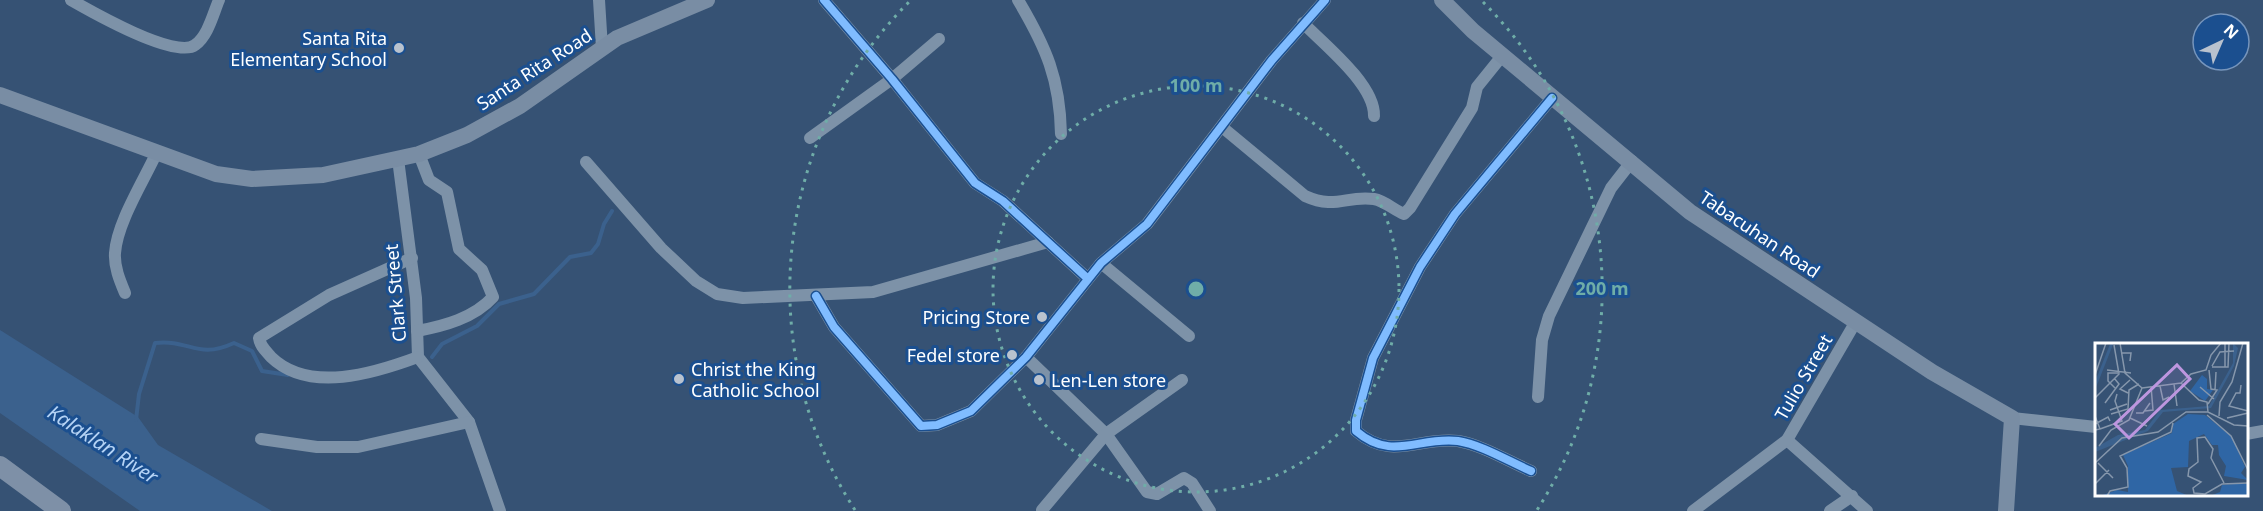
<svg xmlns="http://www.w3.org/2000/svg" width="2263" height="511" viewBox="0 0 2263 511" font-family="'Noto Sans',sans-serif">
	<style>
		.water { fill: #3b618d }
		.lines { fill: none; stroke-linecap: round; stroke-linejoin: round }
		.stream { stroke: #3b618d; stroke-width: 4 }
		.minor { stroke: #7d92a8; stroke-width: 12 }
		.secondary { stroke: #798da4; stroke-width: 16 }
		.trunk { stroke: #7e90a7; stroke-width: 20 }
		.cycleway-casing { stroke: #1b4f8f; stroke-width: 11 }
		.cycleway { stroke: #80bcff; stroke-width: 8 }
		.ring { fill: none; stroke: #6fada8; stroke-width: 3; stroke-dasharray: 3 6 }
		.poi-dot { fill: #b9c2ce; stroke: #1b4f8f; stroke-width: 2 }
		.labels { text-anchor: middle; dominant-baseline: central; stroke-width: 6; stroke-linejoin: round; paint-order: stroke }
		.poi-label { font-size: 18px; fill: #fff; stroke: #1b4f8f; text-anchor: end }
		.street-label { font-size: 18px; fill: #fff; stroke: #1b4f8f }
		.water-label { font-size: 20px; font-style: italic; fill: #b5d3f5; stroke: #1b4f8f }
		.inset-river { fill: none; stroke: #3b618d; stroke-width: 3 }
		.inset-road { fill: none; stroke: #8697ac; stroke-width: 1.5 }
		.view { fill: #bd96df; fill-opacity: 0.15; stroke: #bd96df; stroke-width: 3 }
		.inset-edge { fill: none; stroke: #fff; stroke-width: 3 }
		.centre { fill: #6fada8; stroke: #1b4f8f; stroke-width: 3 }
		.ring-label { font-size: 18px; text-anchor: middle; font-weight: bold; fill: #6fada8; stroke: #1b4f8f; stroke-width: 6; stroke-linejoin: round; paint-order: stroke }
	</style>
	<rect width="100%" height="100%" fill="#365274"/>
	<path class="water" d="M0,330L138,417L158,445L272,511H140L0,413Z"/>
	<g class="lines">
		<g class="stream">
			<path d="M432,357L442,344L477,326L499,304L534,294L570,257L591,253L598,244L604,224L612,211"/>
			<path d="M136,420L139,394L155,343C190,339 197,360 234,343L252,351L262,371L288,375"/>
		</g>
		<g class="minor">
			<path d="M71,0C92,12 176,60 195,45C208,36 213,14 219,0"/>
			<path d="M599,0L602,48"/>
			<path d="M824,0L892,79L975,183L1003,201L1087,278"/>
			<path d="M1018,0C1046,47 1060,79 1061,134"/>
			<path d="M1303,23C1325,45 1375,85 1374,116"/>
			<path d="M1222,127L1305,196C1336,210 1346,195 1374,199C1385,201 1394,210 1404,214L1410,208L1472,108L1477,87L1502,56"/>
			<path d="M810,138L892,79L939,39"/>
			<path d="M398,159L416,298L418,357L469,422L500,511"/>
			<path d="M586,162L661,248L696,281L717,294L743,298L873,292L1048,242"/>
			<path d="M412,258L329,295L259,338C260,346 266,351 271,357C309,394 375,373 418,357"/>
			<path d="M1101,263L1189,336"/>
			<path d="M125,293C120,281 114,267 115,253C117,223 143,182 156,154"/>
			<path d="M816,296L834,327L921,426L937,425L971,411L1026,357L1101,263L1147,224L1272,60L1325,0"/>
			<path d="M417,331C444,326 474,318 493,297L482,270L459,249L447,192L429,180L419,154"/>
			<path d="M1026,357L1106,434L1147,492L1157,494L1184,478L1192,483L1210,511"/>
			<path d="M1538,397L1542,340L1549,316L1611,188L1632,161"/>
			<path d="M2012,418L2096,427"/>
			<path d="M2246,434L2263,431"/>
			<path d="M261,439L317,447H358L469,422"/>
			<path d="M1787,440L1867,511"/>
			<path d="M1531,471C1508,461 1482,445 1458,441C1419,436 1392,462 1356,431V420L1373,358L1420,267L1455,214L1552,98"/>
			<path d="M1042,510L1106,434L1182,380"/>
			<path d="M1693,511L1787,440L1855,323"/>
			<path d="M1830,511L1852,496"/>
		</g>
		<g class="secondary">
			<path d="M1442,0L1473,31L1690,212L1932,372L2012,418L2006,511"/>
			<path d="M0,95L216,174L252,179L323,175L419,154L467,135L520,106L617,38L707,0"/>
		</g>
		<path class="trunk" d="M0,466L61,511"/>
		<defs>
			<g id="cycleway">
				<path d="M824,0L892,79L975,183L1003,201L1087,278"/>
				<path d="M816,296L834,327L921,426L937,425L971,411L1026,357L1101,263L1147,224L1272,60L1325,0"/>
				<path d="M1531,471C1508,461 1482,445 1458,441C1419,436 1392,462 1356,431V420L1373,358L1420,267L1455,214L1552,98"/>
			</g>
		</defs>
		<use href="#cycleway" class="cycleway-casing"/>
		<use href="#cycleway" class="cycleway"/>
	</g>
	<g class="ring">
		<circle cx="1196" cy="289" r="203"/>
		<path d="M855 510A406 406 0 0 1 909 2M1483 2A406 406 0 0 1 1537 510"/>
	</g>
	<g class="poi-dot">
		<circle cx="399" cy="48" r="6"/>
		<circle cx="1042" cy="317" r="6"/>
		<circle cx="1012" cy="355" r="6"/>
		<circle cx="679" cy="379" r="6"/>
		<circle cx="1039" cy="380" r="6"/>
	</g>
	<g class="labels">
		<g class="poi-label">
			<text x="387" y="38">Santa Rita<tspan x="387" dy="21">Elementary School</tspan></text>
			<text x="1030" y="317">Pricing Store</text>
			<text x="1000" y="355">Fedel store</text>
			<text x="691" y="369" text-anchor="start">Christ the King<tspan x="691" dy="21">Catholic School</tspan></text>
			<text x="1051" y="380" text-anchor="start">Len-Len store</text>
		</g>
		<g class="street-label">
			<text transform="translate(534 69) rotate(-33)">Santa Rita Road</text>
			<text transform="translate(1760 234) rotate(34)">Tabacuhan Road</text>
			<text transform="translate(395 293) rotate(-95)">Clark Street</text>
			<text transform="translate(1803 377) rotate(-60)">Tulio Street</text>
		</g>
		<g class="water-label">
			<text transform="translate(103 444) rotate(33)">Kalaklan River</text>
		</g>
	</g>
	<g transform="translate(2095 343)">
		<rect width="153" height="153" fill="#365274"/>
		<path d="M107,32L112,36V46L118,47L110,58L95,48ZM93,71L110,72L137,94L150,124L146,130L153,137L129,133L131,123L124,112L123,102H117L109,91L94,98L93,124L76,125L82,148L94,153H5L22,147L33,149V123L28,112L77,90L78,81ZM139,141H153V153H115L125,149L127,142Z" fill="#2f66a5"/>
		<path d="M138,0L143,5L139,23L116,65L68,69L53,88L0,109V105L23,92L50,87L65,67L114,63L138,20Z" fill="#3b618d"/>
		<path class="inset-river" d="M0,43L17,0"/>
		<path class="inset-road" d="M25,0L30,30L47,45M130,0V24M26,10H36L35,18M117,23L125,9L139,8M117,24H133L134,0M12,27L36,30M0,32L11,0M86,40L96,31L111,27L116,12L126,0M79,41L82,63M146,42L145,50H141L134,63L153,68M65,43L68,57L74,54M105,44L119,56M20,45L13,38V30H23M47,45L86,40L104,57L112,59L113,69M120,47L121,29M33,50L25,46L35,37M0,55L24,31L19,2M10,60L24,41L19,35M113,61L122,47L116,46L114,27M15,67L32,61M50,68L58,67L56,43M41,70H48L55,60M16,71L33,66L34,47L44,41M112,72L136,93L153,127M0,73L5,86L0,87M124,73L125,59L137,39L148,0M35,75L52,83M132,75L153,70M0,81L13,74L15,78M5,86L27,78L20,58L22,51M4,103L16,87L34,77L47,45M0,120L27,95L63,89L91,69H113L139,82L153,83M3,120L18,135M129,140L116,115L118,106L110,94L102,95L103,119L94,126L93,133L106,139L98,145L99,150L110,151L127,141L153,140M0,141L14,127M12,153L15,148L33,144L32,125L25,113L76,89L78,80"/>
		<path class="view" d="M82,22L95,36L34,95L20,81Z"/>
		<rect width="153" height="153" class="inset-edge"/>
	</g>
	<circle cx="1196" cy="289" r="9" class="centre"/>
	<g class="ring-label">
		<text x="1196" y="92">100 m</text>
		<text x="1602" y="295">200 m</text>
	</g>
	<g transform="translate(2221 42) rotate(44)"><circle r="28" fill="#1b4f8f" stroke="#7695bc" stroke-width="1.5"/>
	<path d="M0-4.5L10 22L0 15L-10 22Z" fill="#b9c2ce"/>
	<text y="-9" font-size="16" font-weight="bold" text-anchor="middle" fill="#ffffff">N</text>
	</g>
</svg>
